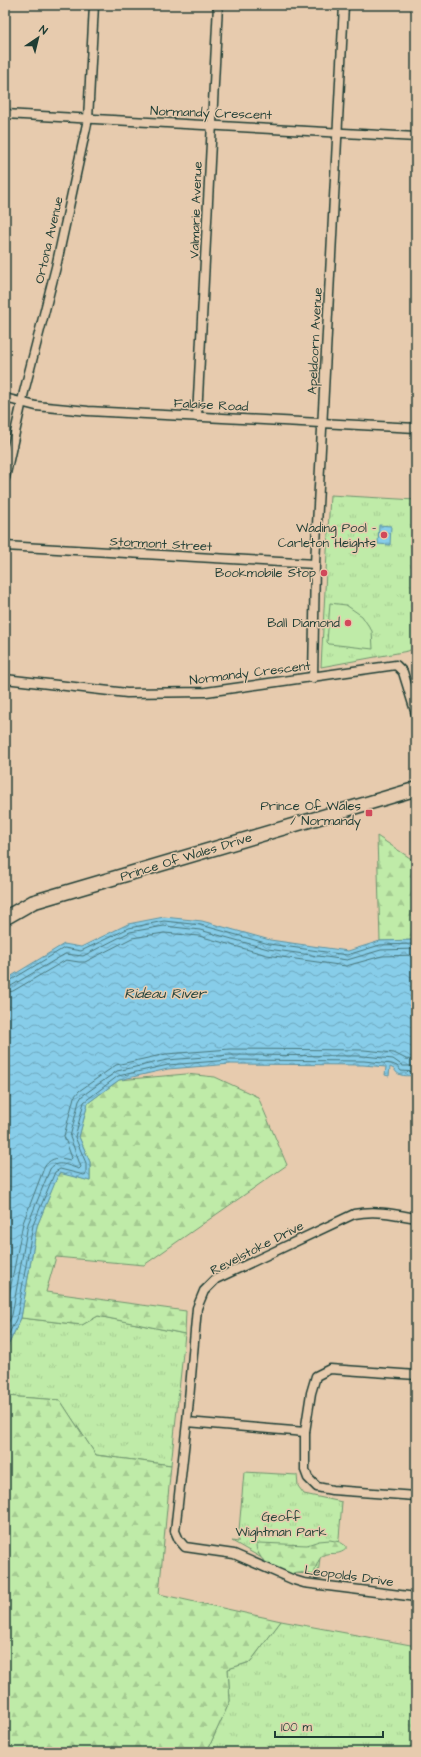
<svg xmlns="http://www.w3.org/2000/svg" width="421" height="1757" viewBox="0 0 421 1757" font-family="'Architects Daughter',sans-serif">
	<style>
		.grass { fill: url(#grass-tufts); stroke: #6f946e }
		.forest { fill: url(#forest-firs); stroke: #6f946e }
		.pitch { fill: #bfeba8; stroke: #6f946e }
		.water { fill: url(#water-waves); stroke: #5d93a1 }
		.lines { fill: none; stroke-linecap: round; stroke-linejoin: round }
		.shore { stroke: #49777c; stroke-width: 1 }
		.street-casing { stroke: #1f3d34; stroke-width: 11 }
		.primary-casing { stroke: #1f3d34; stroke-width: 16 }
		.street { stroke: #e7cbae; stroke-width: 8 }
		.primary { stroke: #e7cbae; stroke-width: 13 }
		.poi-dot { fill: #d1495b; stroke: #e7cbae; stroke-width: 1.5 }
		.labels { text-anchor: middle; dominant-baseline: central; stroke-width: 3; stroke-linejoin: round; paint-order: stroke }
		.street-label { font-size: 13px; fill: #1f3d34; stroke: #e7cbae }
		.poi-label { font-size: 13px; fill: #1f3d34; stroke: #e7cbae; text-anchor: end }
		.park-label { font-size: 13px; fill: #27463a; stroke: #e7cbae }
		.water-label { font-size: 14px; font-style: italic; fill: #24443d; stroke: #e7cbae }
	</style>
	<defs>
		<pattern id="grass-tufts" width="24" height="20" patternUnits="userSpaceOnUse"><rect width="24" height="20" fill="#bfeba8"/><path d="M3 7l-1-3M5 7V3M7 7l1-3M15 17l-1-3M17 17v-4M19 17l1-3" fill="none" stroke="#a4ca91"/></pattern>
		<pattern id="forest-firs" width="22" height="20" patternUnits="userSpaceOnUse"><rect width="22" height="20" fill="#bfeba8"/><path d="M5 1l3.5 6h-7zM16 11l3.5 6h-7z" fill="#a4ca91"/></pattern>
		<pattern id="water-waves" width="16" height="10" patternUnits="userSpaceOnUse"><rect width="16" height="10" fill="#87cde9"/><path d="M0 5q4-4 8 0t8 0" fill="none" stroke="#6ea8be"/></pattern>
	</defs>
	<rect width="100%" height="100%" fill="#e7cbae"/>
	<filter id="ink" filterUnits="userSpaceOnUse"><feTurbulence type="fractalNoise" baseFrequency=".025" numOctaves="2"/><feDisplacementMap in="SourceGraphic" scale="8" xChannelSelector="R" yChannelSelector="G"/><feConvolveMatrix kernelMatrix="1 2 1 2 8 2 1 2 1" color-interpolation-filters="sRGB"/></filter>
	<g filter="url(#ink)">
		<g class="grass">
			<path d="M330,495L416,500V647L408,651L321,667Z"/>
			<path d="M98,1316L185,1334L171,1465L96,1455L60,1400L5,1396V1352L21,1318L82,1325Z"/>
			<path d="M244,1472L297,1475L298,1486L304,1494L342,1502L338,1550L321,1549L318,1575L286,1572L232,1541L238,1542Z"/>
			<path d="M281,1621L416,1646V1752H205L209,1747L230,1701L228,1669L250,1662Z"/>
		</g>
		<g class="forest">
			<path d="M377,836L416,862V940L380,941Z"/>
			<path d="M186,1074L215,1077L258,1097L287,1165L144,1265L56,1257L46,1292L186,1311L185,1334L98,1316L82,1325L21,1318L37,1226L59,1172L90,1181V1162L79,1137L88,1103L119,1080Z"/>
			<path d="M5,1396L60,1400L96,1455L171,1465L159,1594L281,1621L250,1662L228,1669L230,1701L209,1747L205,1752H5Z"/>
			<path d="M330,1540L340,1542L346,1546V1549C333,1561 321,1541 314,1575C309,1575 303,1572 299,1573C295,1573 293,1575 289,1575C275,1571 257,1560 256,1545L259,1543L307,1545L319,1541Z"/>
		</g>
		<path class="pitch" d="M330,603L346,605L362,616L372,631L373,649L329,644L327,642Z"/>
		<g class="water">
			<path d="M379,525L391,526L390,545L378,544Z"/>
			<path d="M164,917L202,921L270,940L348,951L380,941L416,940V1076C407,1075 399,1078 394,1069L390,1067L389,1076L385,1075L386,1067L363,1065L231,1064L168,1069L119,1080L88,1103L79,1137L90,1162V1181L59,1173L37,1226L21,1318L5,1352V980L64,944L81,947L128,924Z"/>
		</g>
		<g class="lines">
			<g class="shore">
				<path d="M5,982H8L64,948L81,951L129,928L164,921L201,925L269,944L347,955L380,945L416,944"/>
				<path d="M5,987L11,986L65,954L83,956L130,932L164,926L200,930L268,949L347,960L381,950L416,949"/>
				<path d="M5,993L13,991L66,960L79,962H85L132,938L164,933L199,936L267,955L346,966L382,956L416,955"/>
				<path d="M5,1316L23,1223L44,1168C50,1157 59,1157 70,1160L72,1158L64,1136L74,1097L79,1091L116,1065L166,1054L230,1049L364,1050L394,1053L406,1059L416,1060"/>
				<path d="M5,1330L12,1315L28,1224L50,1169C57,1159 69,1166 79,1169L81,1167L70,1137L79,1101L82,1096L117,1071L167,1060L230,1055L364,1056L393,1059L403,1066H416"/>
				<path d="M5,1342L17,1317L33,1225L55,1172L60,1169L84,1175L86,1174V1163L75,1137L84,1102L118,1076L168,1065L230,1060L364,1061L392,1064L397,1066L401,1071L416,1072"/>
			</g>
			<defs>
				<g id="street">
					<path d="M5,114L416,137"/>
					<path d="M5,398L36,406L88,411L416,428"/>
					<path d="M197,417L218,5"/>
					<path d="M5,478L24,392L56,267L88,119L94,5"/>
					<path d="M5,546L315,564"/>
					<path d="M313,678L315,564L344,5"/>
					<path d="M5,679L127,693L206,692L396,665L403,672L416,714"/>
					<path d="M416,1218C394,1214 376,1210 354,1214L216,1279L204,1291L197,1308L187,1422L175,1531L179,1540L185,1547L234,1554L294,1580L304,1583L416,1597"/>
					<path d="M416,1375L330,1369L316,1376L311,1393L305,1432V1470L308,1478L317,1487L332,1490L416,1496"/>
					<path d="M187,1422L305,1432"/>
				</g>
				<path id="primary" d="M5,918L33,902L416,789"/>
			</defs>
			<use href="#street" class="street-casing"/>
			<use href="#primary" class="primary-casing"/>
			<use href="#street" class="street"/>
			<use href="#primary" class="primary"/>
		</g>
	</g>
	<g class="poi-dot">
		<circle cx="384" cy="535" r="4"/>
		<circle cx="324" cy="573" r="4"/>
		<circle cx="348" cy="623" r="4"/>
		<rect x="365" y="809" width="8" height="8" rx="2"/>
	</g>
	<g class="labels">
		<g class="street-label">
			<text transform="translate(211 113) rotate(2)">Normandy Crescent</text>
			<text transform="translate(196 210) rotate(-88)">Valmarie Avenue</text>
			<text transform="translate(49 240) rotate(-77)">Ortona Avenue</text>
			<text transform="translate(315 341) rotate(-87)">Apeldoorn Avenue</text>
			<text transform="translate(211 405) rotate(3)">Falaise Road</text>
			<text transform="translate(161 544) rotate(3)">Stormont Street</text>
			<text transform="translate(250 673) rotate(-7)">Normandy Crescent</text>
			<text transform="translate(186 857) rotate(-17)">Prince Of Wales Drive</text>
			<text transform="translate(257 1248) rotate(-27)">Revelstoke Drive</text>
			<text transform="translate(349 1576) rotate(8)">Leopolds Drive</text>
		</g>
		<g class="poi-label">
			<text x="376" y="528">Wading Pool -<tspan x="376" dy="15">Carleton Heights</tspan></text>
			<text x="316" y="573">Bookmobile Stop</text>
			<text x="340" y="623">Ball Diamond</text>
			<text x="361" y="806">Prince Of Wales<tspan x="361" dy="15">/ Normandy</tspan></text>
		</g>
		<g class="park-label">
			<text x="281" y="1517">Geoff<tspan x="281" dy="15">Wightman Park</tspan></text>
		</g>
		<g class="water-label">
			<text x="165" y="994">Rideau River</text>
		</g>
	</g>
	<rect width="421" height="1757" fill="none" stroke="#e7cbae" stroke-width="20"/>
	<rect x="10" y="10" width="401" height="1737" fill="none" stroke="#1f3d34" stroke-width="1.5" filter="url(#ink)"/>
	<g transform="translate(38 38) rotate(35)" stroke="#e7cbae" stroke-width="3" paint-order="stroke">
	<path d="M0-3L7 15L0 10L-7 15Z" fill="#1f3d34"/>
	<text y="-6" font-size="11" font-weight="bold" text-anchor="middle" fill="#1f3d34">N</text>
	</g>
	<path d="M275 1731v6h108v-6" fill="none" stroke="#1f3d34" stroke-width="2"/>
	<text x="281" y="1731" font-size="12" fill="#1f3d34" stroke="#e7cbae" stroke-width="3" paint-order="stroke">100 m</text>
</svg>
